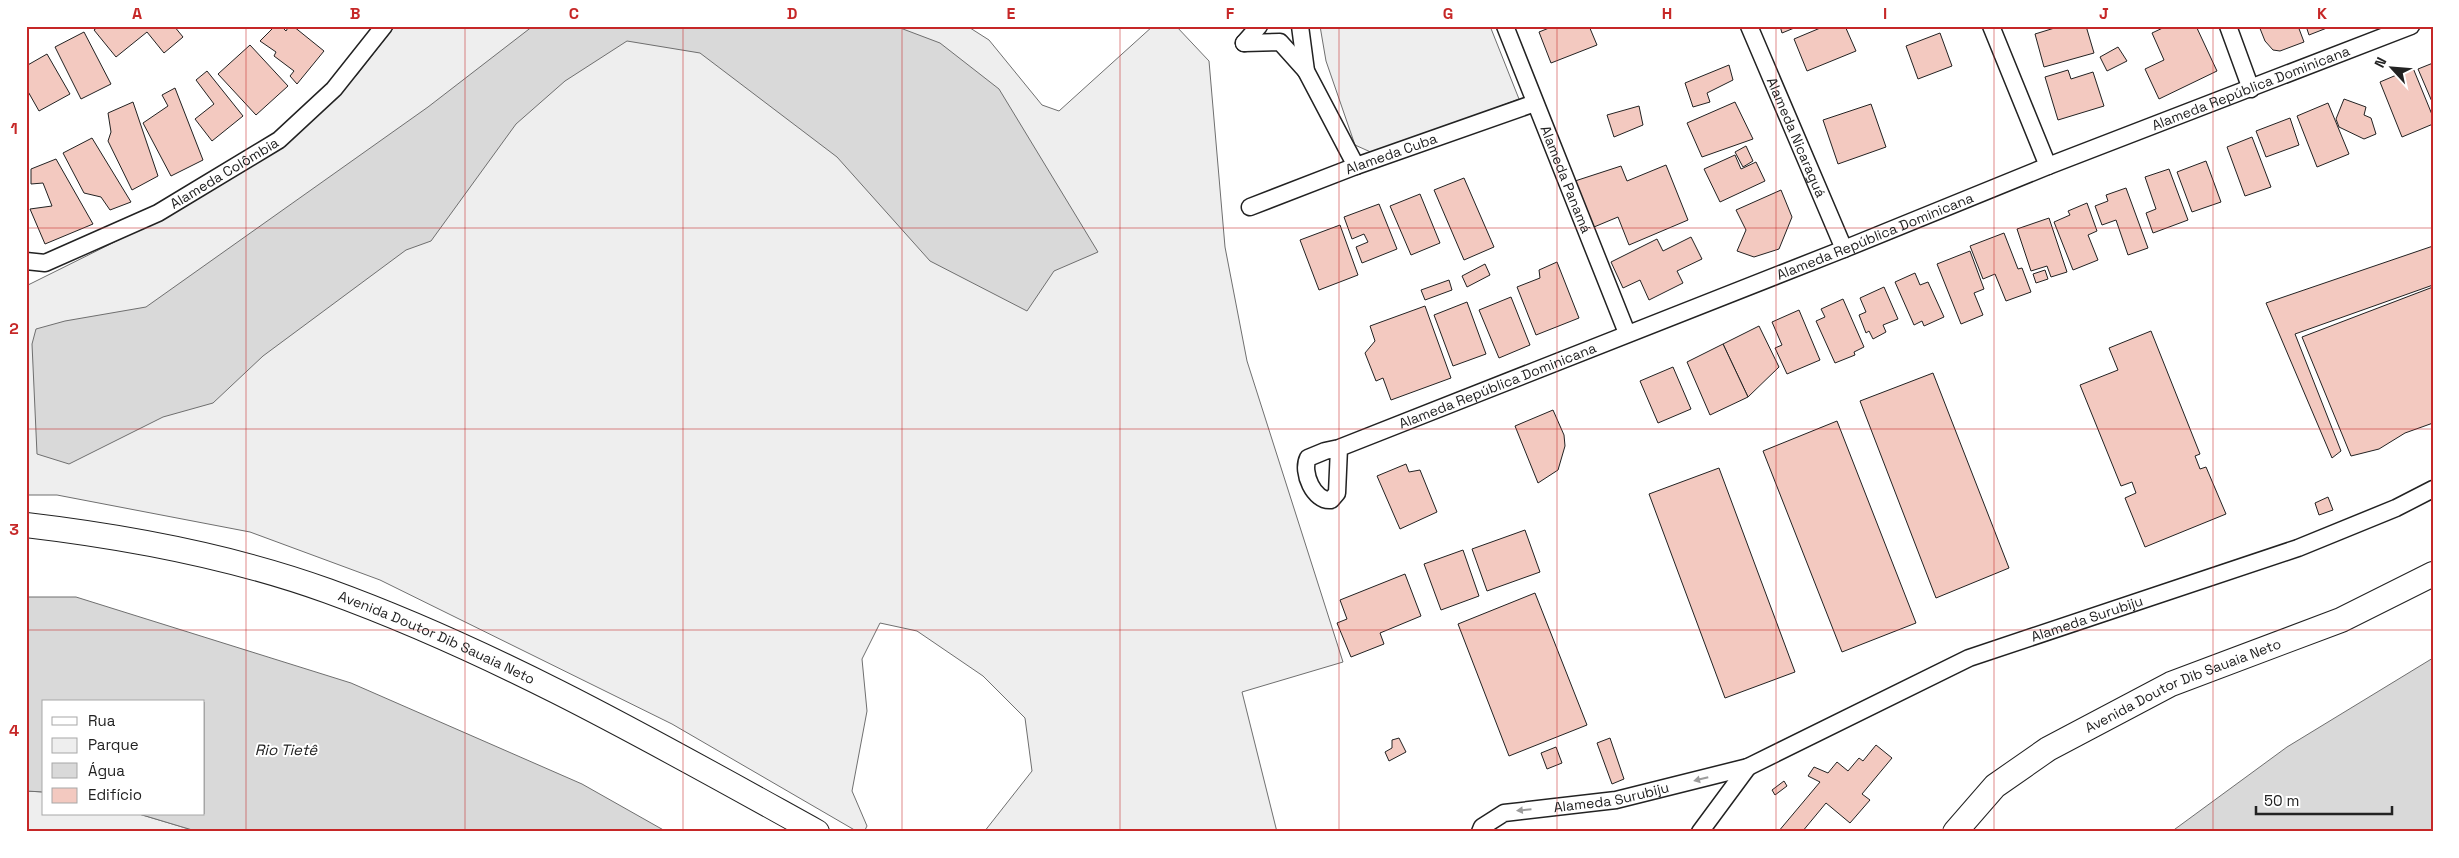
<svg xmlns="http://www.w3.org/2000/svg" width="2459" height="858" viewBox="0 0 2459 858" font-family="'Space Grotesk',sans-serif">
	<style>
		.green { fill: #eee; stroke: #6f6f6f }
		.water { fill: #d9d9d9; stroke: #6f6f6f }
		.building { fill: #f3c9c0; stroke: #222 }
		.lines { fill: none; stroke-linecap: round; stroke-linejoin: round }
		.street-casing { stroke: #222; stroke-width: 19 }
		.secondary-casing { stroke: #222; stroke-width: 26 }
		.street { stroke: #fff; stroke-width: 16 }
		.secondary { stroke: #fff; stroke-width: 24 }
		.oneway { fill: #9c9c9c }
		.grid { fill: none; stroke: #c62828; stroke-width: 1; stroke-opacity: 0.55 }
		.labels { text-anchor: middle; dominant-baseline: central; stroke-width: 4; stroke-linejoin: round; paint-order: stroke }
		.street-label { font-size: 14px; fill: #222; stroke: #fff }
		.water-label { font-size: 15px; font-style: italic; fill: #222; stroke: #fff }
		.neatline { fill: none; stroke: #c62828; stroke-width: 2 }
		.grid-label { font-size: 16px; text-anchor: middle; font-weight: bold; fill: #c62828 }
	</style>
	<rect width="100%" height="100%" fill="#fff"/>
	<g class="green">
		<path d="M395,26H967L989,40L1042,105L1059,111L1153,26H1176L1209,61L1225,247L1247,361L1343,662L1242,692L1277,832H984L1032,771L1025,718L983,676L917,631L880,623L862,659L867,711L852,791L867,826L864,832H858L672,724L380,580L250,532L57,495H26V286L183,208L277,150L306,126L356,76Z"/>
		<path d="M1320,26H1490L1519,99L1375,154L1355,145L1326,61Z"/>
		<path d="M26,791L44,792V814H139L199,832H26Z"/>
	</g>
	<g class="water">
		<path d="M533,26H895L940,43L999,89L1098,252L1054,271L1027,311L930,261L837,157L700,53L627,41L565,81L516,124L431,241L406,250L263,356L213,403L163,417L69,464L37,454L32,344L36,329L65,321L146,307L428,107Z"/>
		<path d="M26,597H76L351,683L582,784L667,832H199L139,814H204V702H44V792L26,791Z"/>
		<path d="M2433,658V832H2171L2287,747Z"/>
	</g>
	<g class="building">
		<path d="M99,26H174L183,37L164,53L147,32L116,57L94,30Z"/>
		<path d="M275,26H281L286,31L289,26H293L324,51L297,84L290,76L294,71L274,56L276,52L260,41Z"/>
		<path d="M1554,26H1589L1597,45L1551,63L1539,32Z"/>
		<path d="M1780,26H1799L1782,33Z"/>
		<path d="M1825,26H1845L1856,51L1807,71L1794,39Z"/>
		<path d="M2061,26H2086L2094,53L2044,67L2035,34Z"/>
		<path d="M2167,26H2196L2217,71L2159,99L2145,69L2164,60L2152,33Z"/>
		<path d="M2259,26H2298L2304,42L2280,51L2273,50L2265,41Z"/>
		<path d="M2306,26H2332L2309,35Z"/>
		<path d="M84,32L111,84L81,99L55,47Z"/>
		<path d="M1940,33L1952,66L1918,79L1906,46Z"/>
		<path d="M250,45L288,86L256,115L218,74Z"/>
		<path d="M2118,47L2127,61L2107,71L2100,57Z"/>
		<path d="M47,54L70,94L39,111L26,88V66Z"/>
		<path d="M2433,63V104L2418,69Z"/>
		<path d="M1729,65L1733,80L1707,93L1710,102L1693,107L1685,83Z"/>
		<path d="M2413,68L2433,117V124L2402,137L2380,82Z"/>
		<path d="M2068,70L2071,79L2093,72L2104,106L2058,120L2045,77Z"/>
		<path d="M207,71L243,116L212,141L195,119L214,104L196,80Z"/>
		<path d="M175,88L203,160L171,176L143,123L168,106L162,95Z"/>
		<path d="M2344,99L2366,107L2364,115L2371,118L2376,134L2364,139L2339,127L2336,119Z"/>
		<path d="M133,102L158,176L132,190L108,141L111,132L108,113Z"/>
		<path d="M1735,102L1753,139L1702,157L1687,123Z"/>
		<path d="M2328,103L2349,154L2317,167L2297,116Z"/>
		<path d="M1871,104L1886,147L1838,164L1823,120Z"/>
		<path d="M1639,106L1643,125L1614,137L1607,115Z"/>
		<path d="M2290,118L2299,145L2266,157L2256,131Z"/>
		<path d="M2252,137L2271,187L2245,196L2227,147Z"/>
		<path d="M92,138L131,202L110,210L101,197L84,193L63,153Z"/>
		<path d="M1746,146L1753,161L1743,167L1735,152Z"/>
		<path d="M1735,155L1741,169L1756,162L1765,181L1720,202L1704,169Z"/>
		<path d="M56,159L93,224L45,244L30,209L52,206L43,183L31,184V169Z"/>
		<path d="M2206,161L2221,202L2192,212L2177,172Z"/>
		<path d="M1666,165L1688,220L1629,245L1618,217L1594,227L1575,181L1621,166L1627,181Z"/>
		<path d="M2169,169L2188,220L2153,233L2146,213L2156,209L2145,177Z"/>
		<path d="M1464,178L1494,247L1464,260L1434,190Z"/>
		<path d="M2126,188L2148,248L2128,255L2116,220L2102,225L2095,206L2108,201L2106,195Z"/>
		<path d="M1781,190L1792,217L1779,249L1754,257L1737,251L1746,230L1736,210Z"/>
		<path d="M1420,194L1440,243L1411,255L1390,206Z"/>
		<path d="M2087,203L2097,231L2088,235L2098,260L2073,270L2054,222L2070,215L2068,211Z"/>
		<path d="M1379,204L1397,249L1362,263L1356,247L1368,242L1364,234L1352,239L1344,217Z"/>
		<path d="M2049,218L2067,272L2051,277L2047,266L2031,271L2017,229Z"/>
		<path d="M1340,225L1358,275L1319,290L1300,240Z"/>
		<path d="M2004,233L2018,269L2022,268L2031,292L2006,301L1995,274L1983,279L1970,246Z"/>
		<path d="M1691,237L1702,259L1677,271L1683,283L1649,300L1640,280L1623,288L1611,262L1657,239L1663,251Z"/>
		<path d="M2433,246V285L2295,334L2341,451L2332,458L2266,303Z"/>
		<path d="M1970,251L1984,289L1974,293L1983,315L1961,324L1937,264Z"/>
		<path d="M1557,262L1579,318L1536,335L1517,287L1540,278L1539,270Z"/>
		<path d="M1485,264L1490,275L1467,287L1462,276Z"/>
		<path d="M2045,270L2048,279L2036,283L2033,274Z"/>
		<path d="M1915,273L1920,285L1928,282L1944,317L1924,326L1922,321L1914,325L1895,282Z"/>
		<path d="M1449,280L1452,290L1425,300L1421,290Z"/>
		<path d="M1884,287L1898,319L1883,325L1886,332L1873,339L1869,331L1866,333L1859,315L1866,312L1860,298Z"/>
		<path d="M2433,287V423L2405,433L2379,449L2351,456L2302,337Z"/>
		<path d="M1511,297L1530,345L1499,358L1479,310Z"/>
		<path d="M1843,299L1864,347L1854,352L1855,355L1835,363L1816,321L1825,317L1821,309Z"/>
		<path d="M1467,302L1486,354L1453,366L1434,315Z"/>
		<path d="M1425,306L1451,378L1391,400L1383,378L1376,381L1365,353L1375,341L1370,326Z"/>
		<path d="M1799,310L1820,360L1787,374L1775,348L1782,345L1772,322Z"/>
		<path d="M1759,326L1779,367L1748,397L1723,344Z"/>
		<path d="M2151,331L2200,454L2195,456L2200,469L2206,467L2226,514L2145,547L2125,498L2136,493L2132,482L2121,486L2080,385L2118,370L2109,348Z"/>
		<path d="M1723,344L1748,397L1710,415L1687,362Z"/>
		<path d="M1673,367L1691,409L1658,423L1640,381Z"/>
		<path d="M1933,373L2009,568L1936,598L1860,401Z"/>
		<path d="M1553,410L1564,435L1565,446L1558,470L1538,483L1515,426Z"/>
		<path d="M1837,421L1916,623L1842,652L1763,451Z"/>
		<path d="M1406,464L1409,472L1420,470L1437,512L1400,529L1377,476Z"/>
		<path d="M1719,468L1795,672L1725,698L1649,494Z"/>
		<path d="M2328,497L2333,510L2319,515L2315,503Z"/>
		<path d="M1525,530L1540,572L1487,591L1472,549Z"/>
		<path d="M1463,550L1479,596L1441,610L1424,564Z"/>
		<path d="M1405,574L1421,616L1380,633L1384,644L1351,657L1337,623L1347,619L1340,600Z"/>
		<path d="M1535,593L1587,725L1509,756L1458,624Z"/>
		<path d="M1399,738L1406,752L1389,761L1385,752L1392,748V740Z"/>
		<path d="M1610,738L1624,779L1612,784L1597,743Z"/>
		<path d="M1876,745L1892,758L1862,794L1870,800L1850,823L1826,803L1802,832H1778L1820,782L1808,776L1814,767L1828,773L1837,762L1848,771L1859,758L1863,761Z"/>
		<path d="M1556,747L1562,763L1547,769L1541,753Z"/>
		<path d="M1784,781L1787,786L1775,795L1772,790Z"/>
	</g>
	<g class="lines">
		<defs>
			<g id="street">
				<path d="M1300,26L1306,71L1356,166"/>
				<path id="s1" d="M1505,26L1627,333"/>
				<path id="s2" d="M1749,26L1844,249"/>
				<path d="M1991,26L2048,166"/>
				<path d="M2228,26L2251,89"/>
				<path d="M1244,43L1280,42L1306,71"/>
				<path d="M1244,43L1259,26"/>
				<path id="s3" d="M1250,207L1356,166L1535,103"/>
				<path id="s4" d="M26,261L45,263L158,213L279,140L334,89L384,26"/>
				<path id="s5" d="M1339,448L1337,493L1331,500C1314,502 1301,472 1308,458L1325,451L1339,448L1844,249L2048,166L2411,26"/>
				<path id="s6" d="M1480,832L1482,827L1504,813L1616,800L1748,767L1969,658L2298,548L2396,508L2433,489"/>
				<path d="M1700,832L1748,767"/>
			</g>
			<g id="secondary">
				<path id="s7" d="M26,525C128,537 231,556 328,591C499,653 658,744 817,832"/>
				<path id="s8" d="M1955,832L1995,786L2048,749L2171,684L2341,620L2433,574"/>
			</g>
		</defs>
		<use href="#street" class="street-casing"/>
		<use href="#secondary" class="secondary-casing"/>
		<use href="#street" class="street"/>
		<use href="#secondary" class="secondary"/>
	</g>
	<defs><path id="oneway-solid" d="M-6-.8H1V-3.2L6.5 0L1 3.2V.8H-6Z" transform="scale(1.25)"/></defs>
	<g class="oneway">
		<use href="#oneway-solid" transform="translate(1701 779) rotate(166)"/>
		<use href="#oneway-solid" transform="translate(1524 810) rotate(174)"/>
	</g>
	<path class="grid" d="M246,26V832M465,26V832M683,26V832M902,26V832M1120,26V832M1339,26V832M1557,26V832M1776,26V832M1994,26V832M2213,26V832M26,228H2433M26,429H2433M26,630H2433"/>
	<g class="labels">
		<g class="street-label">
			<text stroke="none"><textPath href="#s5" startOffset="1122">Alameda República Dominicana</textPath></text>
			<text stroke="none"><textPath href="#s2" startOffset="121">Alameda Nicaraguá</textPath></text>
			<text stroke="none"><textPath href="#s3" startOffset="151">Alameda Cuba</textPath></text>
			<text stroke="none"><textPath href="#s4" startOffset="220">Alameda Colômbia</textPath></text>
			<text stroke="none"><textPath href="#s1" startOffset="165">Alameda Panamá</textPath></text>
			<text stroke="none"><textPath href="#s5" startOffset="718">Alameda República Dominicana</textPath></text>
			<text stroke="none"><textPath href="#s5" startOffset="312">Alameda República Dominicana</textPath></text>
			<text stroke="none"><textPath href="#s6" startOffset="651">Alameda Surubiju</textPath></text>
			<text stroke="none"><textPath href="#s7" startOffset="428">Avenida Doutor Dib Sauaia Neto</textPath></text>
			<text stroke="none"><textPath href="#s8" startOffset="275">Avenida Doutor Dib Sauaia Neto</textPath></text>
			<text stroke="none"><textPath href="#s6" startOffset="140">Alameda Surubiju</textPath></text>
		</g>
		<g class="water-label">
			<text x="286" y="749">Rio Tietê</text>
		</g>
	</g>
	<rect width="2459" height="858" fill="none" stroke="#ffffff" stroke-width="55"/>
	<rect x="42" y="700" width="162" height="115" fill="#ffffff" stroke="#a7a7a7"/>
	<rect x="52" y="717" width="25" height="8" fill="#ffffff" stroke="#a7a7a7"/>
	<text x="88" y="726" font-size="15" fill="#222222">Rua</text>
	<rect x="52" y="738" width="25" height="15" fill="#eeeeee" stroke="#a7a7a7"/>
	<text x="88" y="750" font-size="15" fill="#222222">Parque</text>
	<rect x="52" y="763" width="25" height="15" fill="#d9d9d9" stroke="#a7a7a7"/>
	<text x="88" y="776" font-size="15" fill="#222222">Água</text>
	<rect x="52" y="788" width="25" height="15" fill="#f3c9c0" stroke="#a7a7a7"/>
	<text x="88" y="800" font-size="15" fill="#222222">Edifício</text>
	<g transform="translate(2392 68) rotate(296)" stroke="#ffffff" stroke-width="4" paint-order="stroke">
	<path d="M0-4L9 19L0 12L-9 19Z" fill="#222222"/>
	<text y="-8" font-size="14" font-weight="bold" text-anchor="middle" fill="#222222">N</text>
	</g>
	<path d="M2256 806v8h136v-8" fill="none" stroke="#222222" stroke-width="2.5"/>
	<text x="2264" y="806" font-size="15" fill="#222222" stroke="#ffffff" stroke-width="4" paint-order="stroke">50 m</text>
	<rect x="28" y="28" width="2404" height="802" class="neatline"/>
	<g class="grid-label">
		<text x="137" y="19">A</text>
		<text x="355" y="19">B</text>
		<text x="574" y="19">C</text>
		<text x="792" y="19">D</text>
		<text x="1011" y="19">E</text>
		<text x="1230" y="19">F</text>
		<text x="1448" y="19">G</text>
		<text x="1667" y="19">H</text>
		<text x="1885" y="19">I</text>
		<text x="2104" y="19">J</text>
		<text x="2322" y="19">K</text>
		<text x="14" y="134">1</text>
		<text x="14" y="334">2</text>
		<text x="14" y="535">3</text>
		<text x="14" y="736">4</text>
	</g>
</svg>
